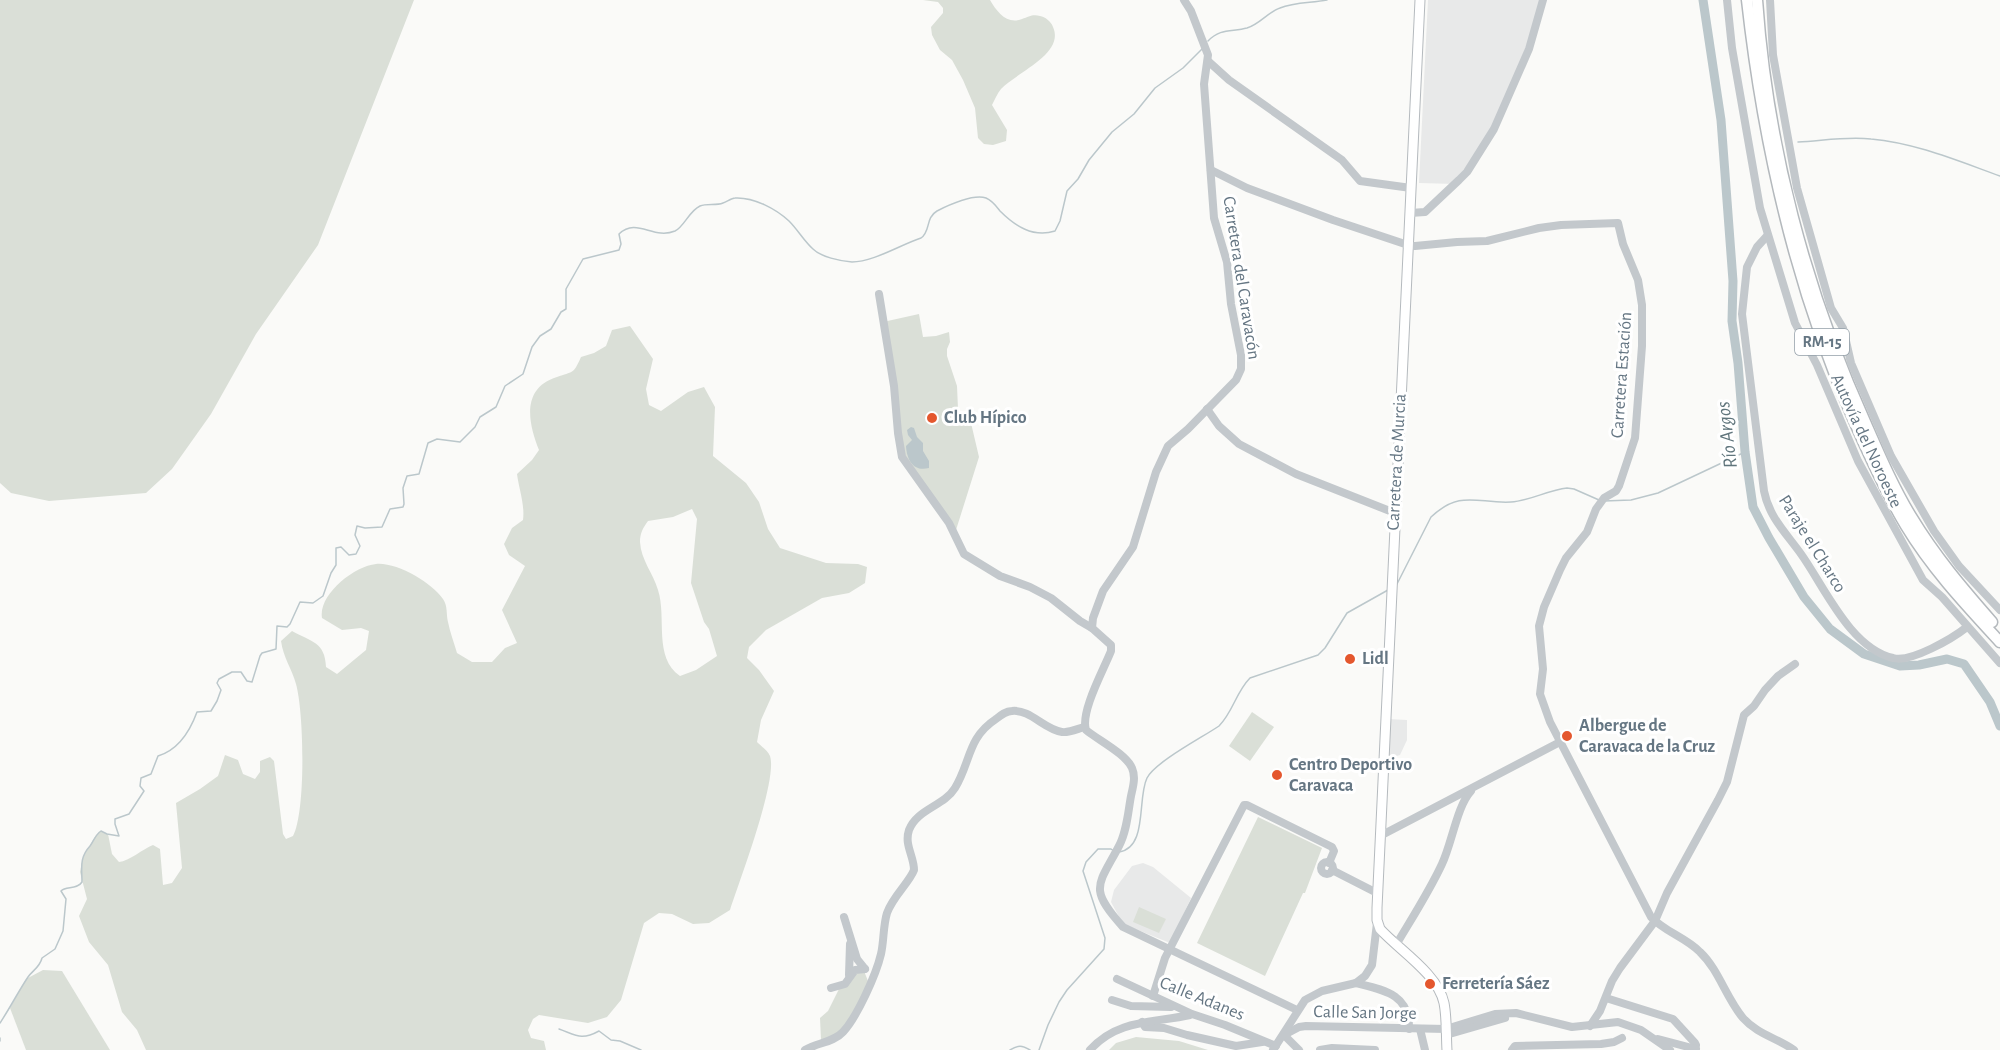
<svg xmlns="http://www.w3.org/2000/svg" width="2000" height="1050" viewBox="0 0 2000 1050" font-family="'Alegreya Sans',sans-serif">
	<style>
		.built { fill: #e8e9e9 }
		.green { fill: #dadfd7; fill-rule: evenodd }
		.water { fill: #bbc7cb }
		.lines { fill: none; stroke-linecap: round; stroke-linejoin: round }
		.stream { stroke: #bbc7cb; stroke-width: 1.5 }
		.river { stroke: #bbc7cb; stroke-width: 9 }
		.major-casing { stroke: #b5babe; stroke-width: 11 }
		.highway-casing { stroke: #b4b9bd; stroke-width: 13 }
		.minor { stroke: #c3c8cc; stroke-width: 8 }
		.major { stroke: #fff; stroke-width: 9 }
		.highway { stroke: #fff; stroke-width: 10 }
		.poi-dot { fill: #e4572e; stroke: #fff; stroke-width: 2 }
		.labels { text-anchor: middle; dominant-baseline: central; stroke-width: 6; stroke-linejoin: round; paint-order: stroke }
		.shield { fill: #fff; stroke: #939fa8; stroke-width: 1.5 }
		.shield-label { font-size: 16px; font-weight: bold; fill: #657683 }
		.street-label { font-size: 18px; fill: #657683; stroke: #fff }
		.poi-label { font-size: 18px; font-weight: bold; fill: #657683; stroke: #fff; text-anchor: start }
		.water-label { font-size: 20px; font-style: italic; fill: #60757c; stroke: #fff }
	</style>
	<rect width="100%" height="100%" fill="#fafaf8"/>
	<g class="built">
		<path d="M1428,0H1543L1499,120L1455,184L1419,183Z"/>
		<path d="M1388,719L1407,720V740L1400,755L1387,759Z"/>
		<path d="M1143,863L1153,867L1191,898L1170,943L1123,924L1111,902L1114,890L1132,866Z"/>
	</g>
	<g class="green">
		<path d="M0,0H414L318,245L256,334L211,414L172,469L146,493L49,501L11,493L0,483Z"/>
		<path d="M923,0H990C997,12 1007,25 1022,19C1029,17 1032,14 1040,16C1045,17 1051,21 1053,27C1065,54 1017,72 1001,89C997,94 995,99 992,105L1007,130L1006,141L993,145L984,144L978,138L975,108L963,80L952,60L940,50L932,35L931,27L943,13V8L938,2Z"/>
		<path d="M919,314L923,337L936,336L949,332L950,342L947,349V356L957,386L958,409L971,423L979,457L956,530L906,465L883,322Z"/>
		<path d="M630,326L653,359L646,389L649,405L661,411L688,392L704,387L715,407L713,456L746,483L759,502L768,529L780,548L826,563L858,564L867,567L865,583L849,593L822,598L766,630L749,647L747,658L759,670L774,691L761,720L757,742C761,746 768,751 770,756C778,780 739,882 730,910L709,923L693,924L672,914L659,913L644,923L621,1000L607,1017L588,1023L539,1015L533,1019L528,1030L531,1038L544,1041L546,1050H146L137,1030L122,1012L108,965L89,942L79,916L87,899L80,872L83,857L96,835L101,831L108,834L112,854L119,862C129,861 143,849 153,845L160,849L163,885L172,883L182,868L176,803L200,789L218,776L225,755L238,760L243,774L255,779L260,772V761L270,757L274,761L283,834L286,839L293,836C306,812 304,712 296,684C292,669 283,657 281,641L292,631C312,642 325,642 326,667L337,674L366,650L369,631L361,628L342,630L322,618C318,595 354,566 376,564C397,562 432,583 443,599C448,606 446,614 448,622C450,632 454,643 457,653L472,662H492L505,648L517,643L502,610L525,566L509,555L504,544L512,528L523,520C525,505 519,489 517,474L532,460L539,450C528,423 521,388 557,377C573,371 573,375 581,357L594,353L606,346L612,330ZM692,509L697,519L691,583L704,622L709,629L717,656L696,670L680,676C653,657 667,618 658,590C653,573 641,560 640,542C640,533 643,528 648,521L673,517Z"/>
		<path d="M1252,712L1274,727L1250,761L1229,746Z"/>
		<path d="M1258,817L1322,848L1305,893H1303L1265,976L1197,943Z"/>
		<path d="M1139,907L1166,919L1159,933L1133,922Z"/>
		<path d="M43,970L62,971L110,1050H26L10,1008L26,979Z"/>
		<path d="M864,971L868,981C863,996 851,1021 839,1032C834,1036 827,1038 821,1040L820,1018L828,1011L839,989L852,975Z"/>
		<path d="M1136,1037L1179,1041L1208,1050H1109L1116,1043Z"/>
	</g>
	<path class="water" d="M911,427L914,428L917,437L923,443V451L929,461V468C914,472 907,461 906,446L912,440L908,435L907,430Z"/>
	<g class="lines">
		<g class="stream">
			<path d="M1208,41C1220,28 1232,32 1247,28C1260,24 1268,12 1280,8C1294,2 1312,3 1327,0"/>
			<path d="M1798,142C1821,141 1847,136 1871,139C1916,143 1958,161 2000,176"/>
			<path d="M1604,501L1631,500L1658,493L1745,452"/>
			<path d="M1397,584L1431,517C1461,489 1478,504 1511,502C1530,501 1548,490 1567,488L1574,489L1599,500"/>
			<path d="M1119,852C1148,848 1137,798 1147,778C1155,762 1203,737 1219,726C1233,712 1236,692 1250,678L1318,655L1325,648L1347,613L1388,590"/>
			<path d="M0,1023C10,1008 18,992 28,977C33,970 40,967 42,958L55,949L63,931L66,899L61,891C66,886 77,890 82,882C82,868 79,858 90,846C94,841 95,835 101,831L107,834L119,836L115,824V819L129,814L144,791L140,786L141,778L151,774L158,756C178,750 190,731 197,712L211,711L217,701L221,690L217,683L219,679L232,672H241L247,681L252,682L260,656L262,653L276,649L277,626L287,627L290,624L300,602L313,603L323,596L331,573L336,565V548L341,547L349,555L356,554L360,546L355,535L357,526L365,528L382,527L390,509L403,507L404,504L403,488L407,476L419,474L428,443L437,439L460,442L475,427L480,417L496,407L505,386L523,374L532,347L540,336L551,329L561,312L566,309V289L583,259L619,250L621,244L619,234C637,217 653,240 675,231C684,227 689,211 700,206C707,203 716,206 723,203C727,202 731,198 735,198C754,197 776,209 789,221C798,230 804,241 813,249C821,257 840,261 852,262C873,262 900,245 921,238C931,231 925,218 937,211C949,205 973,194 986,198C993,201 996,206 1000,211C1015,226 1033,238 1055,231L1060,221L1067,191L1078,179L1089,160L1112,132L1134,114L1155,88L1183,68L1202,49"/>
			<path d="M559,1029C576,1035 581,1041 599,1031L611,1040L620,1041L641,1050"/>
			<path d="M0,1038V1041"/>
			<path d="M1010,1050C1018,1045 1022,1045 1030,1050"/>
			<path d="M1039,1050L1048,1025L1059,1002L1067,990L1104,949L1105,938L1083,871L1086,862L1098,849H1111L1114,851"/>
		</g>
		<path class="river" d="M1703,0L1721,120L1733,281L1732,321L1738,363L1745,452L1753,507L1769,538L1804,597L1830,629L1864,654L1900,666L1919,665L1947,659L1964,664L1990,702L2000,726"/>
		<defs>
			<path id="major" d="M1420,0L1377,908V920L1380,929C1399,950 1438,974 1444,1003C1447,1018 1446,1035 1447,1050"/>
			<g id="highway">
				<path d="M1747,0C1763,143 1794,283 1852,416C1868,453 1885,491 1906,526C1932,569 1966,605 2000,642"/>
				<path d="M1757,0C1767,145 1806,292 1866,424C1880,456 1894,489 1912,518C1935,556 1963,589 1992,622"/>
			</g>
		</defs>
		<use href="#major" class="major-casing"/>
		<use href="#highway" class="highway-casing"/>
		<g class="minor">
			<path d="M1727,0L1732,48L1760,208L1795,323L1817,365L1858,461L1923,580L1942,597L2000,663"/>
			<path d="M1770,0L1773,55L1797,188L1831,308L1843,328L1851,363L1891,456L1934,531L1959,566L2000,610"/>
			<path d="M1208,61L1229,80L1342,160L1360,181L1411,188"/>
			<path d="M1211,170L1247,188L1333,220L1408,245"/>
			<path d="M1410,213L1425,212L1459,180L1467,172L1494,129L1529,49L1543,0"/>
			<path d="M1767,236L1757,247L1747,267L1742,314L1764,491C1769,517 1786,533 1801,554C1824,586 1850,648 1893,658C1911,663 1953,638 1967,627"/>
			<path d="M1415,246L1457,242L1487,241L1539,228L1561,225L1618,223L1623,244L1638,280L1642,305V346L1635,438L1619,486L1616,491L1604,498L1596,509L1587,532L1566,558L1560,570L1544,607L1539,626L1543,669L1540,694L1550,722L1651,917C1665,932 1685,937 1700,952C1719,970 1726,998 1743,1018C1757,1034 1777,1038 1794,1050"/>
			<path d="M879,294L894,386L898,433L902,457L949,523L964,554L1000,576L1030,587L1051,598L1080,621L1092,628L1111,645V651C1104,669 1080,712 1086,730C1098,740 1126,754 1132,768C1136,777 1133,787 1131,796C1128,812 1127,831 1119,846C1098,886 1088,888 1123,927L1297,1010"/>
			<path d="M1207,409L1219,426L1239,444L1296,474L1395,513"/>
			<path d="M1092,628L1093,618L1103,591L1133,547L1156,472L1168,446L1188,429L1236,380L1241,369V355L1231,304L1227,262L1214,218L1204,84L1208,55L1191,11L1184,0"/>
			<path d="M1380,836L1560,742"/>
			<circle cx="1327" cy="868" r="6"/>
			<path d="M1332,870L1377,893"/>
			<path d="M844,917L857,959L865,969"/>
			<path d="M1396,945C1412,918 1429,892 1442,864C1452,843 1457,806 1471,791"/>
			<path d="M849,975L850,944"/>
			<path d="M1117,979L1192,1014L1225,1025L1276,1046"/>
			<path d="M1356,983C1384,990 1410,994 1409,1029"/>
			<path d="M831,988L845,984L855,970L865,969"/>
			<path d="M1153,996L1165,958L1244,805H1247L1332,847L1334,851L1329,863"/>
			<path d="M1606,998L1673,1019L1695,1043L1696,1045L1694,1047"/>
			<path d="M1112,1000L1131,1006L1171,1007"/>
			<path d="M1142,1022L1145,1027L1164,1028L1187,1035L1236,1046L1262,1042"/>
			<path d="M1590,1026L1600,1011L1612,981L1620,968L1655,921L1667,893L1718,800L1727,782L1744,715L1754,706L1765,690L1778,676L1795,664"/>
			<path d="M1420,1029L1425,1050"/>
			<path d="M1284,1035L1299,1027L1306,1026L1446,1029L1495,1014L1516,1013L1572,1027L1618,1022L1641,1030L1670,1050"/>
			<path d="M1284,1035L1299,1050"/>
			<path d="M1446,1035L1505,1018"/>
			<path d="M1658,1039L1696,1049"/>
			<path d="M805,1050C817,1043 834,1042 843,1032C857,1017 876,975 881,954C884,941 883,926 887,913C893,896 909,883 914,870C914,856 904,845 909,830C917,809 944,806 955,788C971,762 967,738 996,719C1001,715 1006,711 1012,711C1030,709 1045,730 1062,732C1069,733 1077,729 1084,727"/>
			<path d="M1090,1050C1117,1019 1154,1023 1190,1015"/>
			<path d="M1273,1050L1305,1000L1322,991L1356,983L1365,976L1372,965L1377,923"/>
			<path d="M1320,1050L1332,1048L1375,1050"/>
			<path d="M1512,1050L1515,1046L1601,1044L1614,1042L1622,1038"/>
		</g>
		<use href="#major" class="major"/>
		<use href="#highway" class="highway"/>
	</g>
	<g class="poi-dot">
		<circle cx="932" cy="418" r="6"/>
		<circle cx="1350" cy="659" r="6"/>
		<circle cx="1567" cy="736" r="6"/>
		<circle cx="1277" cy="775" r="6"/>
		<circle cx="1430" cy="984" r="6"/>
	</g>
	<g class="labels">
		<rect class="shield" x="1795" y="329" width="54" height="26" rx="4.5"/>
		<g class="shield-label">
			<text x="1822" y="342">RM-15</text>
		</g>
		<g class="street-label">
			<text transform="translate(1241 278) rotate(81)">Carretera del Caravacón</text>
			<text transform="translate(1622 375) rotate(-86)">Carretera Estación</text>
			<text transform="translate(1866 441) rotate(65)">Autovía del Noroeste</text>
			<text transform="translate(1397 462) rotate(-87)">Carretera de Murcia</text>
			<text transform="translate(1812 544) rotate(58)">Paraje el Charco</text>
			<text transform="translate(1202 999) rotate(22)">Calle Adanes</text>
			<text transform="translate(1365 1013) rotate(1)">Calle San Jorge</text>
		</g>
		<g class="poi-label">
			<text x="944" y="418">Club Hípico</text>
			<text x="1362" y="659">Lidl</text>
			<text x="1579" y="726">Albergue de<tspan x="1579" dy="21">Caravaca de la Cruz</tspan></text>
			<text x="1289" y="765">Centro Deportivo<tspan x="1289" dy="21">Caravaca</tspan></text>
			<text x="1442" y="984">Ferretería Sáez</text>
		</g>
		<g class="water-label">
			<text transform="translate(1727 435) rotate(-97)">Río Argos</text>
		</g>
	</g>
</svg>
